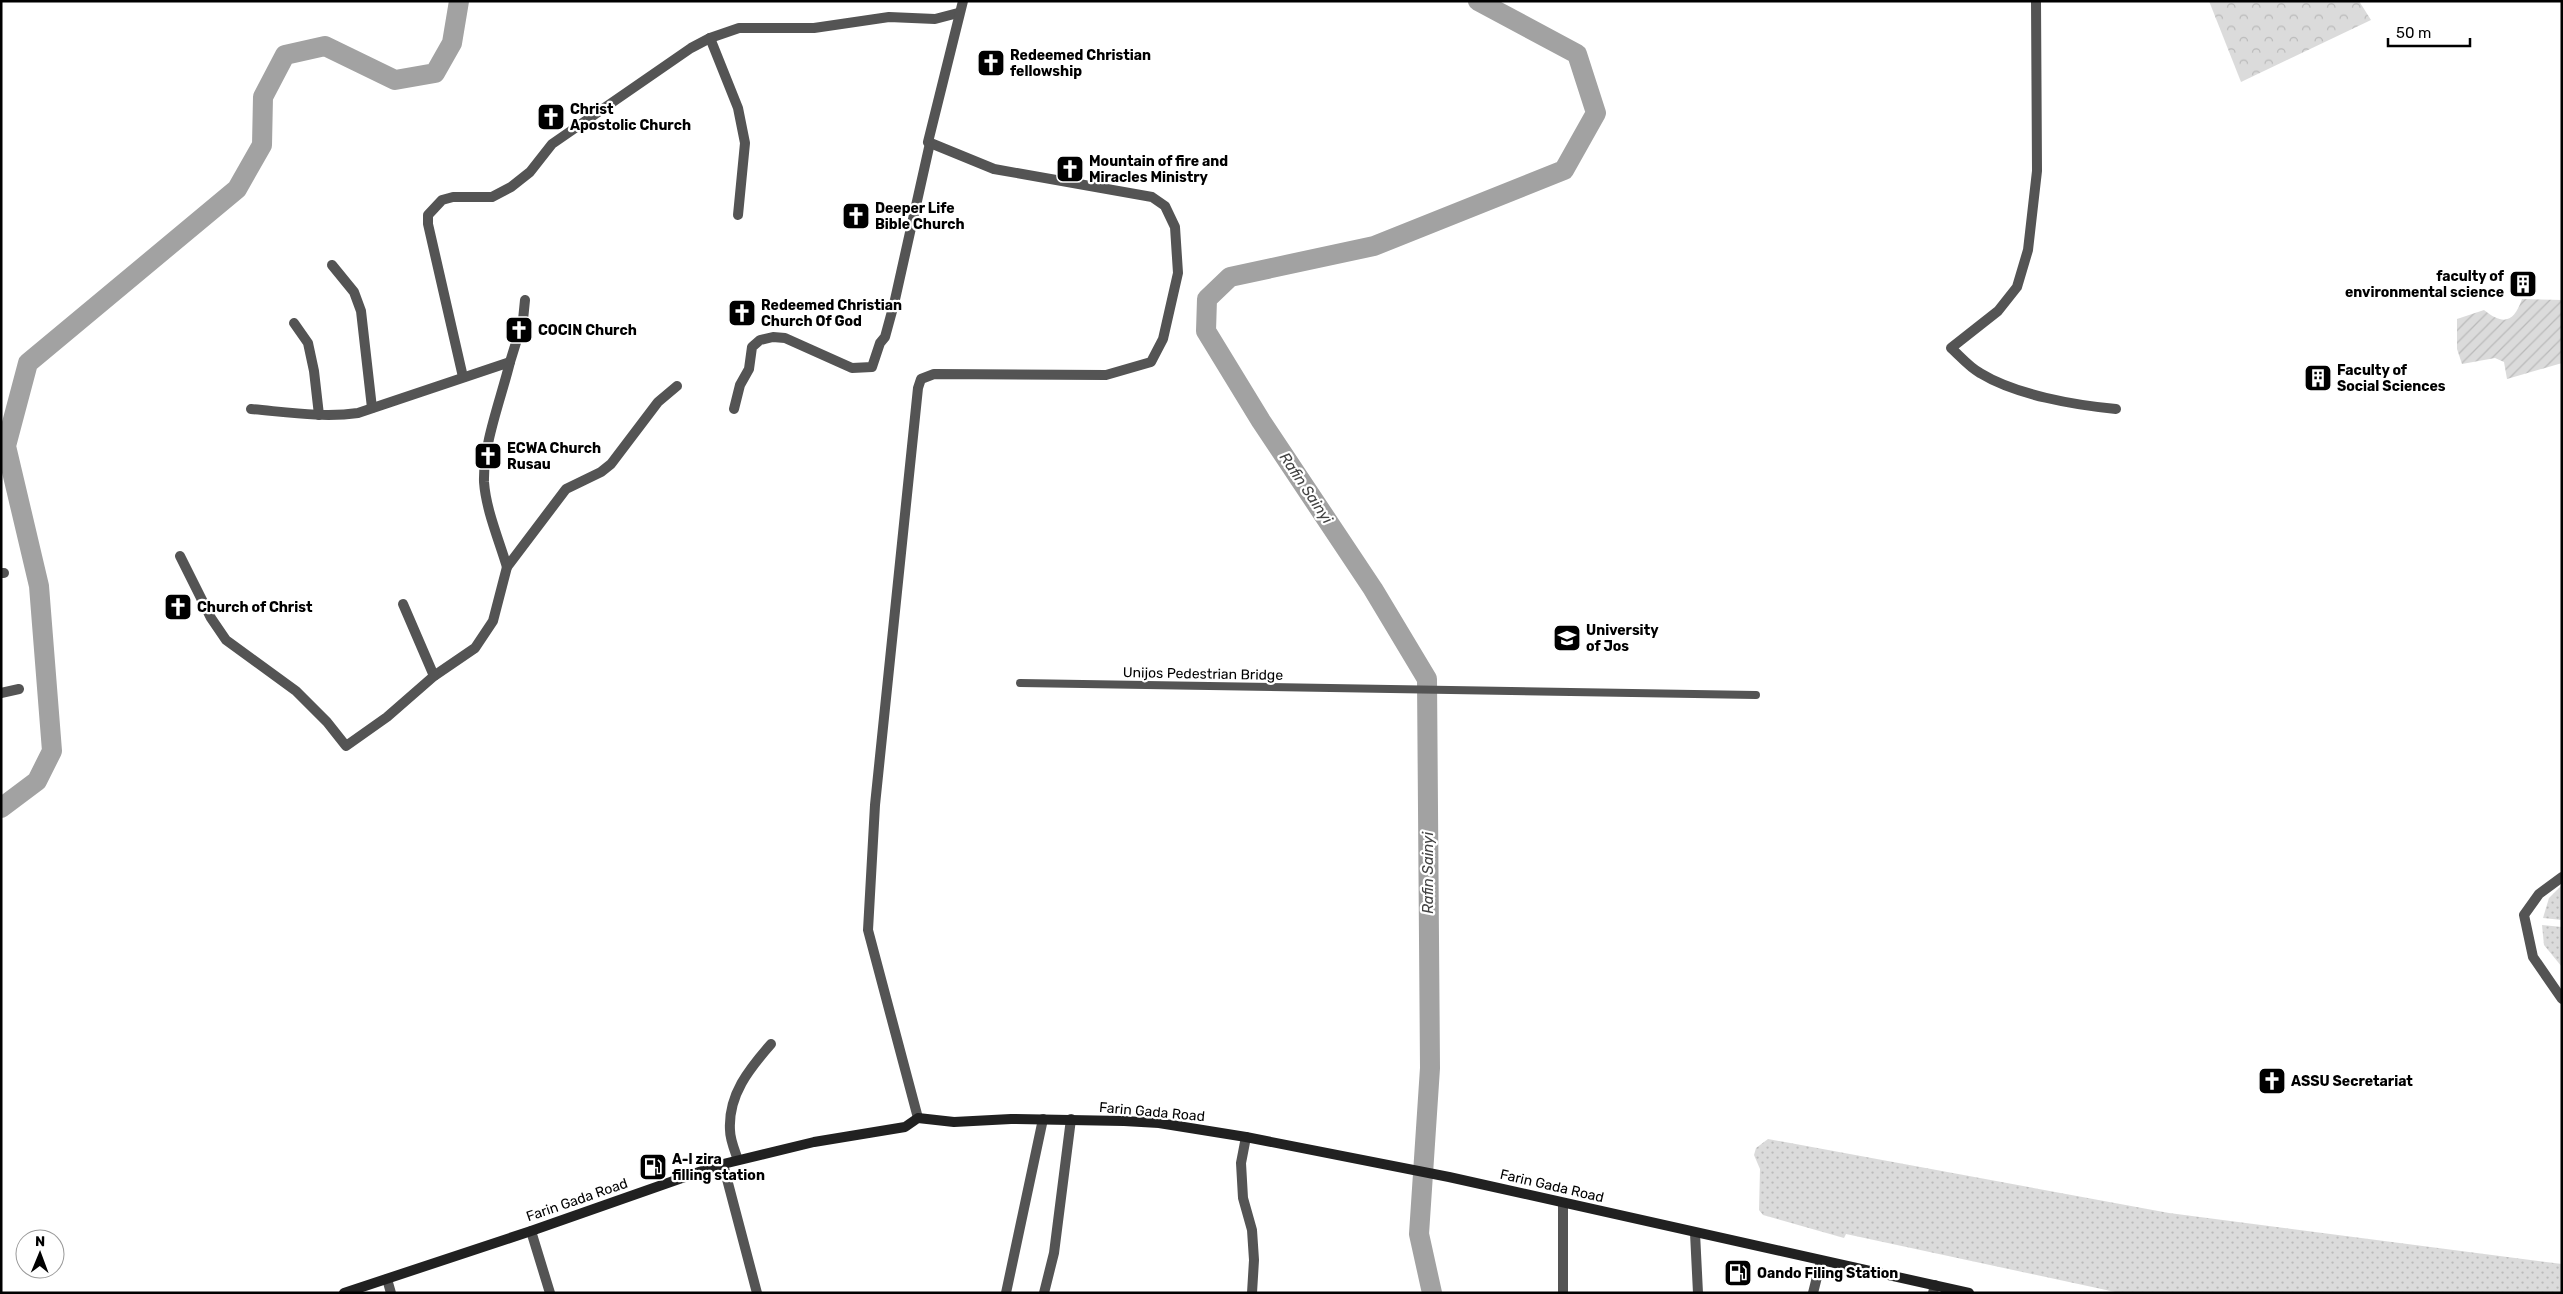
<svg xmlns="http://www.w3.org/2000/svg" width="2563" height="1294" viewBox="0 0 2563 1294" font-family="Rubik,sans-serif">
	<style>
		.grass { fill: url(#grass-dots) }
		.park { fill: url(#park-crowns) }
		.garden { fill: url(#garden-furrows) }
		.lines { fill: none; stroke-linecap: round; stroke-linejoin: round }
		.river { stroke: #a2a2a2; stroke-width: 20 }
		.pedestrian { stroke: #545454; stroke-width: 8 }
		.minor { stroke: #545454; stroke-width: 10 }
		.secondary { stroke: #212121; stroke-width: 10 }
		.labels { text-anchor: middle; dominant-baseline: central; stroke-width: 4.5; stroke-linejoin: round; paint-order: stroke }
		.poi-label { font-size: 14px; font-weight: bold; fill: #000; stroke: #fff; text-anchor: start }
		.street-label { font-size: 14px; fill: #000; stroke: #fff }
		.water-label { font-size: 15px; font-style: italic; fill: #434343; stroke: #fff }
	</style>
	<defs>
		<pattern id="grass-dots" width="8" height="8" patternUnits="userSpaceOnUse" patternTransform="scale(1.25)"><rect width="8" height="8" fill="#dbdbdb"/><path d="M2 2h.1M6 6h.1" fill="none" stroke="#bababa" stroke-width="1.8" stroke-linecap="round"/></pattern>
		<pattern id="park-crowns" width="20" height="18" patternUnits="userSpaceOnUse" patternTransform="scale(1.25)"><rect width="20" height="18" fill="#dbdbdb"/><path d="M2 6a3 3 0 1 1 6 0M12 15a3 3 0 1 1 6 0" fill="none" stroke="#bababa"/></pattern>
		<pattern id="garden-furrows" width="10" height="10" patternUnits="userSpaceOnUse" patternTransform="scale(1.25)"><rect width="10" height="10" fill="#dbdbdb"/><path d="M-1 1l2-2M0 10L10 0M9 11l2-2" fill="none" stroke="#bababa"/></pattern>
	</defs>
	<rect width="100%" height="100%" fill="#fff"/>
	<g class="grass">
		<path d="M2562,885V920L2543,918L2549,898Z"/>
		<path d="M2542,925L2562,927V967L2544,945Z"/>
		<path d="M1768,1139L2169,1213L2562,1264V1293H2120L1846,1234L1844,1238L1763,1215L1759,1210L1760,1169L1754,1155L1756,1148Z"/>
	</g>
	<path class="park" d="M2209,1H2359L2371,20L2241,82Z"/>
	<path class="garden" d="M2522,299L2562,300V363L2507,379L2504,362L2495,358L2462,364L2457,349V319L2484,310C2504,326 2514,322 2522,299Z"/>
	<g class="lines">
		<g class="river">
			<path d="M1,808L37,781L52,751L39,586L6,446L28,363L237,189L262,145L263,97L285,55L325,46L395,80L435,73L452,43L459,1"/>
			<path d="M1432,1293L1419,1234L1430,1068L1427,679L1373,589L1261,421L1206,331L1207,299L1230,277L1374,246L1564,170L1596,113L1577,54L1478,1"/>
		</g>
		<path class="pedestrian" d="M1020,683L1756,695"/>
		<g class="minor">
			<path d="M2036,1L2037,171L2028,250L2017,287L1998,311L1951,348C1960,356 1969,367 1980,373C2016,395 2074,405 2116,409"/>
			<path d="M710,38L738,108L745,143L738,215"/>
			<path d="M332,265L354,292L361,311L372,408"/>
			<path d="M294,323L308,343L314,371L319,415"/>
			<path d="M510,362L523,320L525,300"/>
			<path d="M463,377L428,224V215L442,200L453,197H492L511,187L530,172L552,144L691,48L710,38L739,28H814L889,17L935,19L958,13"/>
			<path d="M251,409C286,412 323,418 358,413L510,362C501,399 483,444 484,482C486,510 499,540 507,567"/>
			<path d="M734,409L740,385L749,369L752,347L760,340L773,337L785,338L852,368L872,367L880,343L885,337L894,304L930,143"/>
			<path d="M180,556L211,618L226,640L296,691L327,722L346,746L387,717L434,676L475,648L493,621L507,567L566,489L601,472L611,464L658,402L677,386"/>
			<path d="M1,573H4"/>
			<path d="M403,604L434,676"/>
			<path d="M1,693L19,689"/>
			<path d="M2562,877L2539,894L2524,915L2533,957L2562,999"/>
			<path d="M918,1118L868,930L875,805L918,388L921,379L934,374L1106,375L1151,362L1163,339L1178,273L1175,227L1165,206L1152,197L994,169L928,142L963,1"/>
			<path d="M1246,1137L1241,1163L1243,1198L1252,1230L1254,1260L1252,1293"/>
			<path d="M738,1160C735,1151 730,1140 730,1130C728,1095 749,1069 771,1044"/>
			<path d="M723,1164L757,1293"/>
			<path d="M1563,1203V1293"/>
			<path d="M531,1231L550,1293"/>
			<path d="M1695,1233L1698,1293"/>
			<path d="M387,1279L391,1293"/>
			<path d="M1006,1293L1043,1119"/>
			<path d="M1044,1293L1054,1253L1071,1119"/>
			<path d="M1813,1293L1821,1261"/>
			<path d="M1933,1293L1935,1285"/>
		</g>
		<path class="secondary" d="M344,1293L531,1231L719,1165L814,1142L905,1127L918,1118L954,1122L1011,1119L1124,1121L1159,1123L1246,1137L1449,1177L1969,1293"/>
	</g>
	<defs>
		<symbol id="church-square" viewBox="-11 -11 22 22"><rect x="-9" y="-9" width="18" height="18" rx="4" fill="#000" stroke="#fff"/><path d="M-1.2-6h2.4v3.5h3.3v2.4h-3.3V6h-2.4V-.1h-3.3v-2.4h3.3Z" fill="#fff"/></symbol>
		<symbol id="building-square" viewBox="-11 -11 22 22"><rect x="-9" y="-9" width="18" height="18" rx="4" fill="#000" stroke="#fff"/><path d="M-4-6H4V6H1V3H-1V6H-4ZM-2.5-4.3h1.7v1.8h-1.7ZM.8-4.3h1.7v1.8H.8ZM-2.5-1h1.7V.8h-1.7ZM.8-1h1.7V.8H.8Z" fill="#fff"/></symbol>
		<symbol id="university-square" viewBox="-11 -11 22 22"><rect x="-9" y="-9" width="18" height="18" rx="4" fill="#000" stroke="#fff"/><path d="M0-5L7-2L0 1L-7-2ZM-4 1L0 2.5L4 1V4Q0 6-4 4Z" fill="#fff"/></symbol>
		<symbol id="fuel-square" viewBox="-11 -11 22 22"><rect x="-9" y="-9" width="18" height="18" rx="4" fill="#000" stroke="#fff"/><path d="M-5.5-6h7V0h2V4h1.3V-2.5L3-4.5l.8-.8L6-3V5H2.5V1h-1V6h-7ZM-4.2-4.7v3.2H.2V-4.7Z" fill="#fff"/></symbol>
	</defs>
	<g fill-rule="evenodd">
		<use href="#church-square" x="975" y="47" width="32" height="32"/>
		<use href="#church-square" x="535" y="101" width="32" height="32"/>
		<use href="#church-square" x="1054" y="153" width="32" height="32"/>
		<use href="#church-square" x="840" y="200" width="32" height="32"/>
		<use href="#building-square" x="2507" y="268" width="32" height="32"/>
		<use href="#church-square" x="726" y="297" width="32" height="32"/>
		<use href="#church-square" x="503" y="314" width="32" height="32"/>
		<use href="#building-square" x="2302" y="362" width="32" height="32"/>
		<use href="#church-square" x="472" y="440" width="32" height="32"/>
		<use href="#church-square" x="162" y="591" width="32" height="32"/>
		<use href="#university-square" x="1551" y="622" width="32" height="32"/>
		<use href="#church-square" x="2256" y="1065" width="32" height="32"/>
		<use href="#fuel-square" x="637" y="1151" width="32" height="32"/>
		<use href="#fuel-square" x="1722" y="1257" width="32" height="32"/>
	</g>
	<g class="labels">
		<g class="poi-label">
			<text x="1010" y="55">Redeemed Christian<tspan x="1010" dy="16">fellowship</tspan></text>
			<text x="570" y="109">Christ<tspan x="570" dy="16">Apostolic Church</tspan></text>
			<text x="1089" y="161">Mountain of fire and<tspan x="1089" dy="16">Miracles Ministry</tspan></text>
			<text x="875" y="208">Deeper Life<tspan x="875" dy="16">Bible Church</tspan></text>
			<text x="2504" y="276" text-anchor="end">faculty of<tspan x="2504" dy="16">environmental science</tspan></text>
			<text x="761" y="305">Redeemed Christian<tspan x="761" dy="16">Church Of God</tspan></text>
			<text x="538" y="330">COCIN Church</text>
			<text x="2337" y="370">Faculty of<tspan x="2337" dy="16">Social Sciences</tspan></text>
			<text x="507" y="448">ECWA Church<tspan x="507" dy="16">Rusau</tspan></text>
			<text x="197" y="607">Church of Christ</text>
			<text x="1586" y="630">University<tspan x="1586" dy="16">of Jos</tspan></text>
			<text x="2291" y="1081">ASSU Secretariat</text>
			<text x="672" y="1159">A-l zira<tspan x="672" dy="16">filling station</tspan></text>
			<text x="1757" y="1273">Oando Filing Station</text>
		</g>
		<g class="street-label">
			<text transform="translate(1203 674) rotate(1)">Unijos Pedestrian Bridge</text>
			<text transform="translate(1152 1112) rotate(5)">Farin Gada Road</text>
			<text transform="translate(1552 1186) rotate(13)">Farin Gada Road</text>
			<text transform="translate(577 1200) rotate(-19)">Farin Gada Road</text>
		</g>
		<g class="water-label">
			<text transform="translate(1306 488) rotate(56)">Rafin Sainyi</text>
			<text transform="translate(1428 873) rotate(-90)">Rafin Sainyi</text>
		</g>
	</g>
	<rect width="2563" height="1294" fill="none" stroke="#000000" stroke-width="5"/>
	<g transform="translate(40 1254) rotate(1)"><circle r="24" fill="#ffffff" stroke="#999999"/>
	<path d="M0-4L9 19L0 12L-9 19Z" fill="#000000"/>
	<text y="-8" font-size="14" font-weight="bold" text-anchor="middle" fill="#000000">N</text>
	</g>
	<path d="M2388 38v8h82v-8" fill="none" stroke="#000000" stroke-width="2.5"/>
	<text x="2396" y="38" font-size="15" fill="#000000" stroke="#ffffff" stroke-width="4" paint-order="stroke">50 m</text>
</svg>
